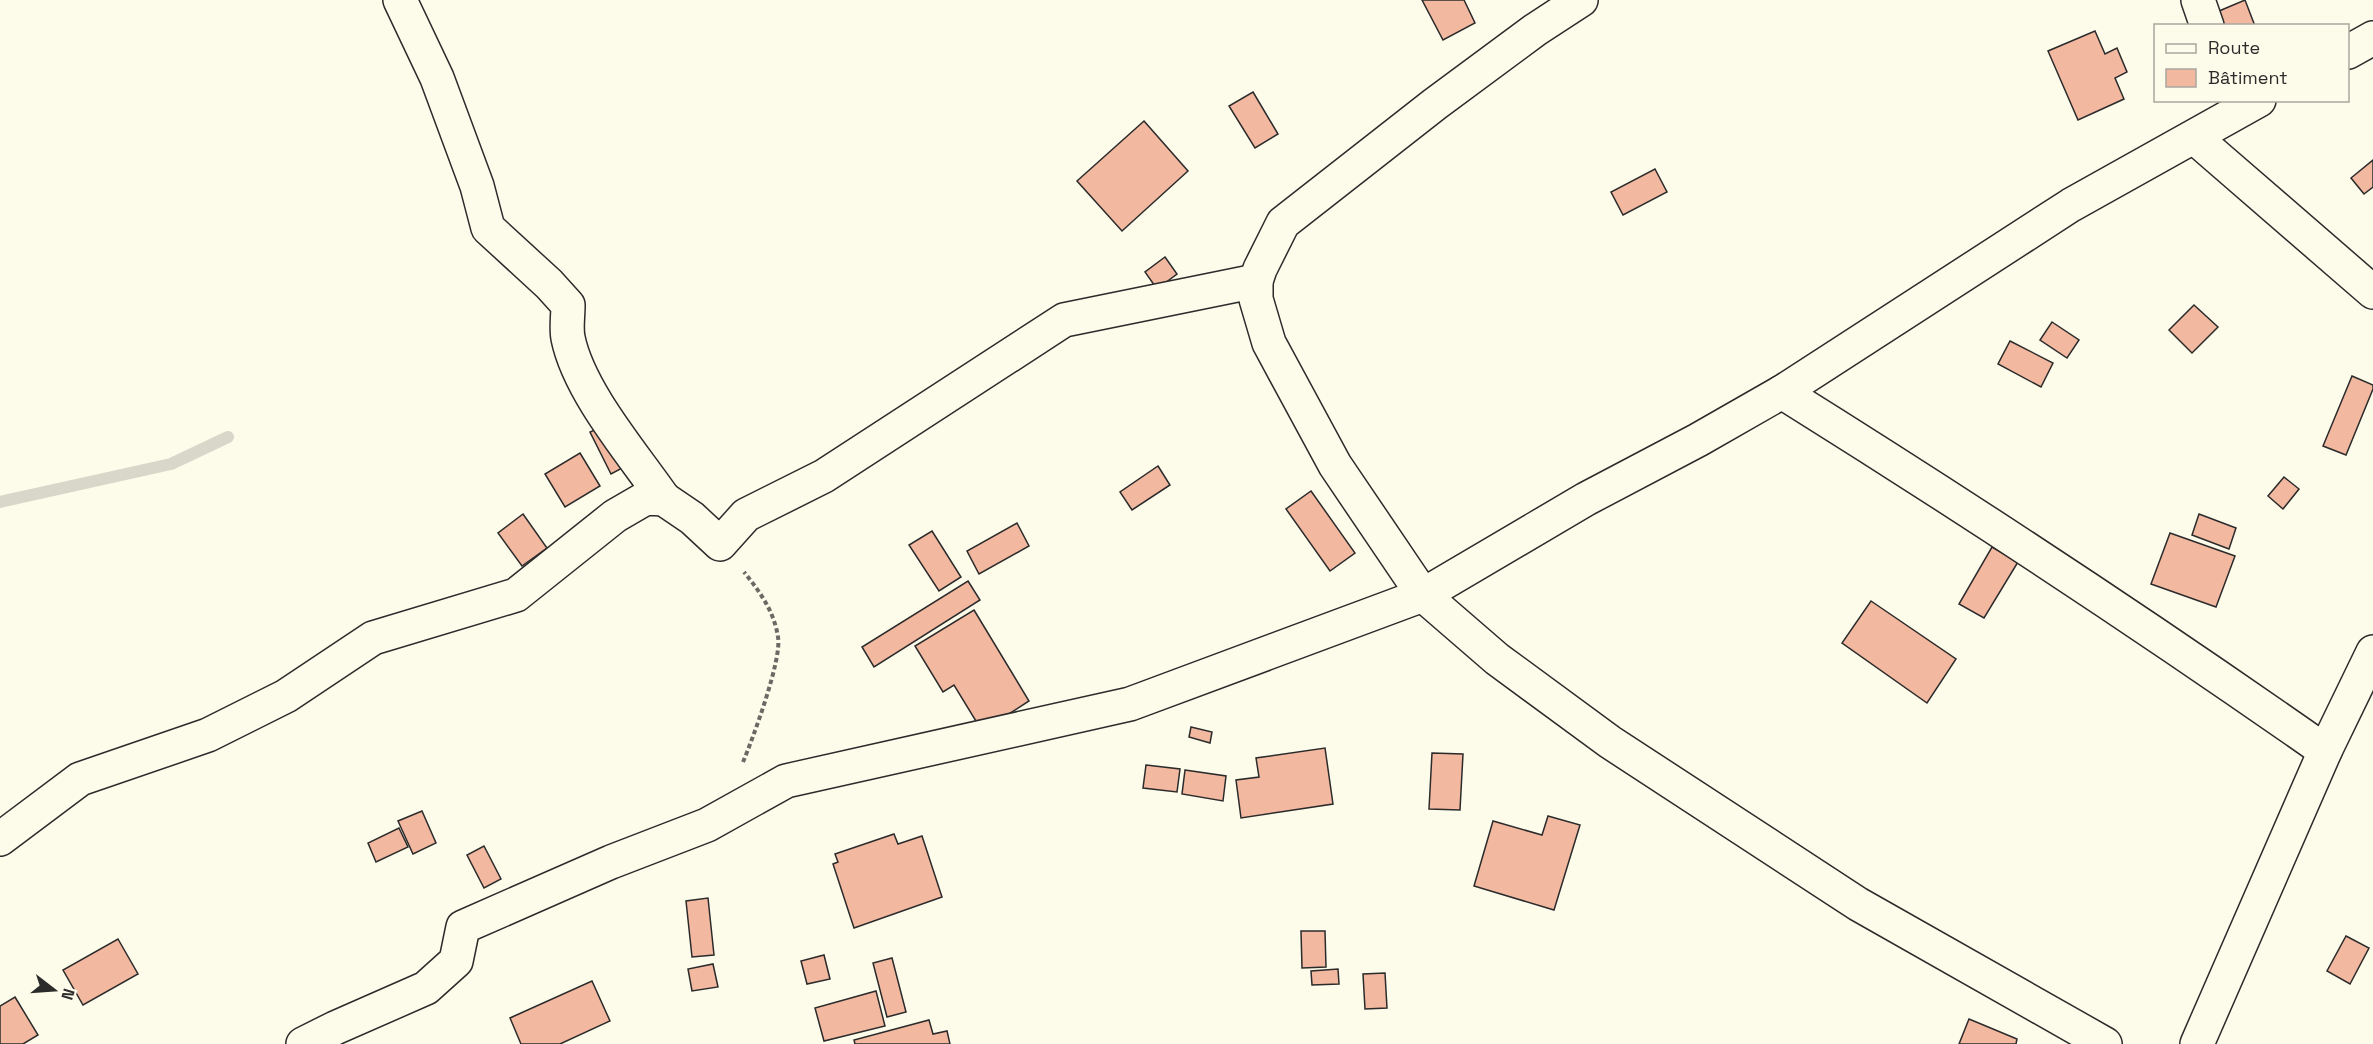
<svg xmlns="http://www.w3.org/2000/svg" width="2373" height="1044" viewBox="0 0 2373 1044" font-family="'Space Grotesk',sans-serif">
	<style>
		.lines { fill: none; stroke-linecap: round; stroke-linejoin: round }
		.stream { stroke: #d8d7c9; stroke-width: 12 }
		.building { fill: #f2b8a0; stroke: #2b2b2b; stroke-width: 1.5 }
		.minor-casing { stroke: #2b2b2b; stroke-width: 36 }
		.path { stroke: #6a6964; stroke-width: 4; stroke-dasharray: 4.5 3; stroke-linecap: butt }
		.minor { stroke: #fdfbea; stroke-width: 33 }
	</style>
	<rect width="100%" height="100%" fill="#fdfbea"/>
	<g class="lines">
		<path class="stream" d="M0,502L171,464L228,437"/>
	</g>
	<g class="building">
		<path d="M1422,0H1464L1475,23L1443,40Z"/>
		<path d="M2245,0L2255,26H2217L2212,14Z"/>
		<path d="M2095,31L2105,54L2117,48L2127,72L2115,78L2124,99L2078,120L2048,51Z"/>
		<path d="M1253,92L1278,134L1255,148L1229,106Z"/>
		<path d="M1144,121L1188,171L1122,231L1077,181Z"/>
		<path d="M2373,160V187L2364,194L2351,178Z"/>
		<path d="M1655,169L1667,192L1623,215L1611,192Z"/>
		<path d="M1165,257L1177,274L1157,289L1145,272Z"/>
		<path d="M2194,305L2218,327L2192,353L2169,330Z"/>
		<path d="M2052,322L2079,340L2067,358L2040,340Z"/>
		<path d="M2010,341L2053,363L2041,387L1998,364Z"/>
		<path d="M2352,376L2373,385V389L2346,455L2323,446Z"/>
		<path d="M605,425L626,466L611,474L590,432Z"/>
		<path d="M580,453L600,486L565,507L545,474Z"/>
		<path d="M1158,466L1170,485L1132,510L1120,492Z"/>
		<path d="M2284,477L2299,489L2283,509L2268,496Z"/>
		<path d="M1311,491L1355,553L1330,571L1286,509Z"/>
		<path d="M523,514L547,548L522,566L498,533Z"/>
		<path d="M2199,514L2236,528L2229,549L2192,535Z"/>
		<path d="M1017,523L1029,546L979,574L967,551Z"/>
		<path d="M932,531L961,577L939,591L909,545Z"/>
		<path d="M2170,533L2235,556L2216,607L2151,584Z"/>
		<path d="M1992,547L2018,562L1984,618L1959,604Z"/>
		<path d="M968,581L980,600L874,667L862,647Z"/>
		<path d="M1871,601L1956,659L1927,703L1842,643Z"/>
		<path d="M974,610L1029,701L982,731L954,685L943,692L915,646Z"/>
		<path d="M1191,727L1212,732L1210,743L1189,737Z"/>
		<path d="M1325,748L1333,804L1241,818L1236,780L1259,777L1256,758Z"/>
		<path d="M1432,753L1463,754L1460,810L1429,809Z"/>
		<path d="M1146,765L1180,769L1177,792L1143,788Z"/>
		<path d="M1185,770L1226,776L1223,801L1182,794Z"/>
		<path d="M422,811L436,843L413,854L398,821Z"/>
		<path d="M1548,816L1580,825L1554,910L1474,886L1493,821L1542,835Z"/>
		<path d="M399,828L408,847L376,862L368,843Z"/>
		<path d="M894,834L898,844L922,836L942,897L854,928L833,864L838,862L835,854Z"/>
		<path d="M484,846L501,879L484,888L467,855Z"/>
		<path d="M708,898L714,955L692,957L686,901Z"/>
		<path d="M1301,931H1325L1326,967L1302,968Z"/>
		<path d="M2346,936L2369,948L2350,984L2327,971Z"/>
		<path d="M118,939L138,974L83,1005L63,970Z"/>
		<path d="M824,955L830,979L807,984L801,961Z"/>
		<path d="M892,958L906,1012L887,1017L873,963Z"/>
		<path d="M713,964L718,987L692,991L688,969Z"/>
		<path d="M1338,969L1339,984L1312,985L1311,971Z"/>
		<path d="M1385,973L1387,1008L1365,1009L1363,974Z"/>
		<path d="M592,981L610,1021L560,1044H521L510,1018Z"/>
		<path d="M876,991L885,1026L824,1041L815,1008Z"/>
		<path d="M15,997L38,1035L23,1044H0V1006Z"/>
		<path d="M1969,1019L2017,1039L2016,1044H1959Z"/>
		<path d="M929,1020L933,1034L947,1031L950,1044H855L854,1040Z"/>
	</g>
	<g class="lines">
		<defs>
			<g id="minor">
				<path d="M400,0L437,78L477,186L488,228L549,284L568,305C568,316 566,328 568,338C579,392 633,454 664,499"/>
				<path d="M1581,0L1535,30L1435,104L1283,223L1260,269L1256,281V299L1269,343L1335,465L1423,595L1497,659L1610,742L1858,904L2105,1044"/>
				<path d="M2198,0L2207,26"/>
				<path d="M2348,52L2373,38"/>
				<path d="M2194,137L2373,292"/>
				<path d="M1782,392C1966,507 2147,626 2325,751"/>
				<path d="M0,839L80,779L208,735L286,696L373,638L516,595L615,516L646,498L664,499L692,518L720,544L746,515L824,476L1064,320L1256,281"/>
				<path d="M303,1044L335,1028L426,988L456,961L463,927L611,862L707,825L786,781L1130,704L1423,595L1586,499L1698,440L1782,392L2071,205L2259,100"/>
				<path d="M2197,1044L2325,751L2373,652"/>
			</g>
		</defs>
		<use href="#minor" class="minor-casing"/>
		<path class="path" d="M743,762C753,738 782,660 778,637C774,611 760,592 744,572"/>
		<use href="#minor" class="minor"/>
	</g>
	<rect x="2154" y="24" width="195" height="78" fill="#fdfbea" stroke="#a9a89e" stroke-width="1.5"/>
	<rect x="2166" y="44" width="30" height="9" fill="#fdfbea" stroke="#a9a89e" stroke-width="1.5"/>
	<text x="2208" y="54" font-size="18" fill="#2b2b2b">Route</text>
	<rect x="2166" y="69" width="30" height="18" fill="#f2b8a0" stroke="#a9a89e" stroke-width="1.5"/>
	<text x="2208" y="84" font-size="18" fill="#2b2b2b">Bâtiment</text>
	<g transform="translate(54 990) rotate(107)" stroke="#fdfbea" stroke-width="4.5" paint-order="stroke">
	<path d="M0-4.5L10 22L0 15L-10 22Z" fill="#2b2b2b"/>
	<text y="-9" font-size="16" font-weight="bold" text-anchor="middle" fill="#2b2b2b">N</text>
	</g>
</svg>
